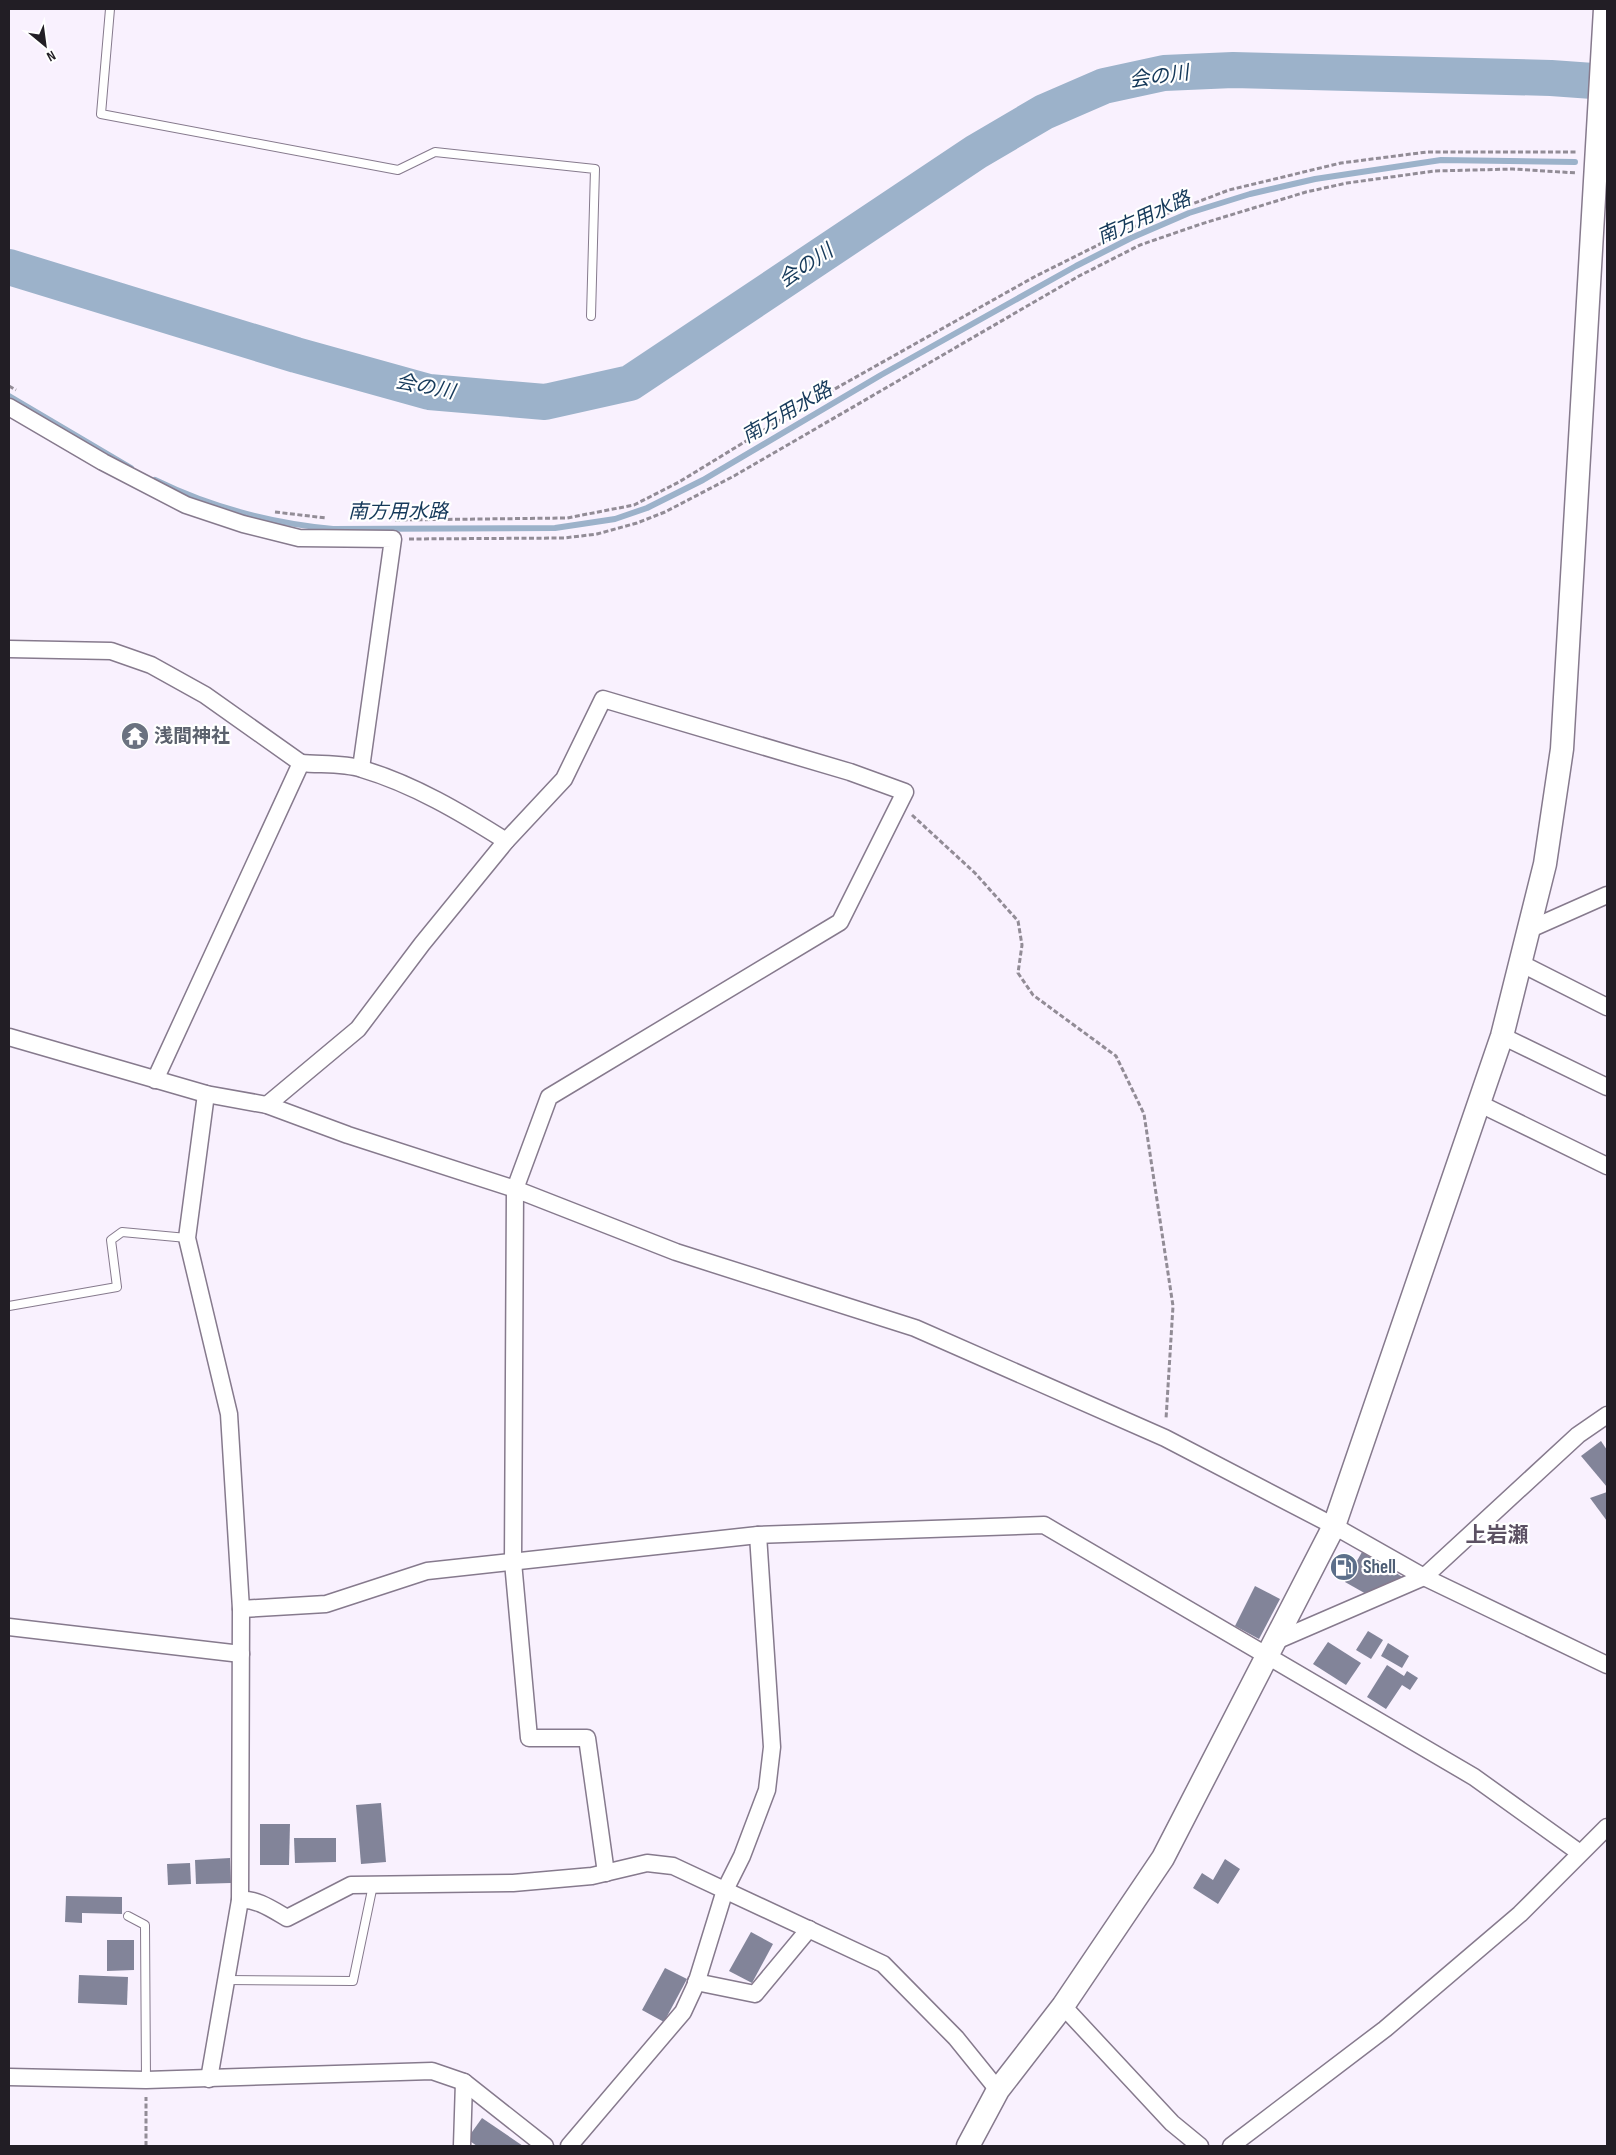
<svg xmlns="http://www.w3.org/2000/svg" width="1616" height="2155" viewBox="0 0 1616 2155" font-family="'Sofia Sans Condensed','Noto Sans JP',sans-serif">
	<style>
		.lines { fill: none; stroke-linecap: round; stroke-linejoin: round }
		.stream { stroke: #9cb2ca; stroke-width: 6 }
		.river { stroke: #9cb2ca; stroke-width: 36 }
		.building { fill: #828499 }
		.lane-casing { stroke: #867a8d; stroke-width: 10 }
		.street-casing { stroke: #867a8d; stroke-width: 19 }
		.secondary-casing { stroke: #867a8d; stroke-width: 25 }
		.path { stroke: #928c96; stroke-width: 3; stroke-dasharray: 5 2.5; stroke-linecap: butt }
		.lane { stroke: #fff; stroke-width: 8 }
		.street { stroke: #fff; stroke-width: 16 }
		.secondary { stroke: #fff; stroke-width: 22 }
		.labels { text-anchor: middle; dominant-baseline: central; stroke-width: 4.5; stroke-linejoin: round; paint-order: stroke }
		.worship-label { font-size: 19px; font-weight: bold; fill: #5b616d; stroke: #fff; text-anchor: start }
		.service-label { font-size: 19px; font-weight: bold; fill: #4e5e75; stroke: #fff; text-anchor: start }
		.water-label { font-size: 20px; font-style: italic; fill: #15395a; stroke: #fff }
		.quarter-label { font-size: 21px; font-weight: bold; fill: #5c5163; stroke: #fff }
	</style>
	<rect width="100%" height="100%" fill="#f9f1fe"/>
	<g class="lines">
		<g class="stream">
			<path d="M9,396L131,468"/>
			<path d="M155,480C212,508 270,523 333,529L555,528L615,519L647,508L703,480L881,375L1076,266L1131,238L1189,213L1250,194L1315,179L1441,160L1575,162"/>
		</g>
		<path class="river" d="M9,267L296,355L429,392L545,402L630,383L976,152L1044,112L1104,86L1164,73L1233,70L1551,78L1607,82"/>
	</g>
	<g class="building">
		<path d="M1601,1441L1607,1450V1487L1581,1456Z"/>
		<path d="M1607,1492V1521L1590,1498Z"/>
		<path d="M1362,1552L1404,1578L1368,1595L1345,1582Z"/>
		<path d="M1255,1586L1280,1599L1259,1639L1235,1626Z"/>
		<path d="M1368,1631L1383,1640L1371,1659L1356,1650Z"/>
		<path d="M1328,1642L1361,1663L1346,1685L1313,1664Z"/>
		<path d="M1388,1643L1409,1656L1402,1668L1381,1656Z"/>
		<path d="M1387,1665L1404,1676L1407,1671L1418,1678L1410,1690L1402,1685L1386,1709L1367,1697Z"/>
		<path d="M381,1803L386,1862L361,1864L356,1805Z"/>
		<path d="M260,1824H290L289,1865H260Z"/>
		<path d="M294,1838H336V1862L295,1863Z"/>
		<path d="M230,1858L231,1883L196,1884L195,1860Z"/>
		<path d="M1225,1859L1240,1869L1218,1904L1193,1888L1202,1873L1213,1880Z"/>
		<path d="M190,1863L191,1884L168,1885L167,1864Z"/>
		<path d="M66,1896L122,1897V1914L82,1913V1923L65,1922Z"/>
		<path d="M751,1932L773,1944L752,1983L729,1971Z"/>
		<path d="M107,1940H134V1970L107,1971Z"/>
		<path d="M665,1968L687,1979L664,2022L642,2010Z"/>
		<path d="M79,1975L128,1977L127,2005L78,2003Z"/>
		<path d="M482,2118L523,2146H477L467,2139Z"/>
	</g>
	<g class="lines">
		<defs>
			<g id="lane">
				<path d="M110,9L101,114L398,170L435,152L595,169L591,316"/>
				<path d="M9,1306L117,1287L111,1240L122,1232L187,1238"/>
				<path d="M128,1916L145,1925L146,2080"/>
				<path d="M226,1980L353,1981L373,1885"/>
			</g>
			<g id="street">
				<path d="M9,407L103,462L186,505L243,524L299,538L393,539L361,768"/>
				<path d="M9,649L111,651L151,665L205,695L301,763L155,1080"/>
				<path d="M301,763C320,765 344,763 362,769C413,784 462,813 506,841"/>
				<path d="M1528,930L1607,895"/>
				<path d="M1520,963L1607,1007"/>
				<path d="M1502,1036L1607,1087"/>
				<path d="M9,1037L206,1094L267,1105L348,1135L515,1189L676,1252L915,1328L1165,1438L1334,1526L1424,1577L1607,1665"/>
				<path d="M206,1094L187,1238L229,1414L241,1609L240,1900L209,2079"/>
				<path d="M1478,1103L1607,1166"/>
				<path d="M267,1105L358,1029L422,944L506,841L564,779L603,699L850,772L905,792L840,922L549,1097L515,1189L513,1562L529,1738H587L606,1873"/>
				<path d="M241,1609L326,1604L427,1571L758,1535L1044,1525L1474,1777L1580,1853"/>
				<path d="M9,1627L241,1654"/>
				<path d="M1276,1641L1424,1577L1578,1435L1607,1415"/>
				<path d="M240,1900C256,1898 273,1910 287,1918L351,1885L513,1883L592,1876L647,1863L673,1866L883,1964L956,2038L998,2090"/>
				<path d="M696,1982L755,1994L809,1929"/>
				<path d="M1063,2006L1172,2123L1200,2146"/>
				<path d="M9,2077L146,2080L432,2071L464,2082L545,2146"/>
				<path d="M462,2146L464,2082"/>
				<path d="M569,2146L683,2012L696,1984L725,1890L742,1856L767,1790L772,1747L758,1535"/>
				<path d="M1231,2146L1385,2029L1520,1914L1607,1827"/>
			</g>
			<path id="secondary" d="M968,2146L998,2090L1063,2006L1163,1858L1334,1526L1502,1036L1545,864L1562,749L1605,9"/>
		</defs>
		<use href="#lane" class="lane-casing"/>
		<use href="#street" class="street-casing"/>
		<use href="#secondary" class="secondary-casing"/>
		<g class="path">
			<path d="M9,386L16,390"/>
			<path d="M275,512L326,518"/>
			<path d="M395,520L567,518L634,505L679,482L792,413L1034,277L1142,223L1229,190L1341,163L1427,152H1577"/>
			<path d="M409,539L564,538L597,534L637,523L665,512L734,476L1079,276L1140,245L1201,224L1306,192L1347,183L1435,171L1513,169L1577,173"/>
			<path d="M912,815L975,873L1018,921L1022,945L1018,973L1033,995L1116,1056L1144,1114L1173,1306L1166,1419"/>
			<path d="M146,2146V2097"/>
		</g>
		<use href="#lane" class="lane"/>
		<use href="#street" class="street"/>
		<use href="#secondary" class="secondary"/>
	</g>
	<defs>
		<symbol id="temple-disc" viewBox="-11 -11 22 22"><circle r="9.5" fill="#6b7280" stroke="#fff"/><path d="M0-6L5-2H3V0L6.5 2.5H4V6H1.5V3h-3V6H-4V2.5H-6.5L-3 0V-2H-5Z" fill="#fff"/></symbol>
		<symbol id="fuel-disc" viewBox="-11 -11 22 22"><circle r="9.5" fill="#5c6f8a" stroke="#fff"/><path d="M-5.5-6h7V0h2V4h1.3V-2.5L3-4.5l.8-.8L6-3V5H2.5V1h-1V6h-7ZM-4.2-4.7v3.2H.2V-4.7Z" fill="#fff"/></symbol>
	</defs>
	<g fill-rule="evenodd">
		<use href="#temple-disc" x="119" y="720" width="32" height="32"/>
		<use href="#fuel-disc" x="1328" y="1551" width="32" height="32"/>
	</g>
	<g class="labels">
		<g class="worship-label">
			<text x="154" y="736">浅間神社</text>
		</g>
		<g class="service-label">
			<text x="1363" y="1567">Shell</text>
		</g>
		<g class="water-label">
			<text transform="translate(1159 77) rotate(-8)">会の川</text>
			<text transform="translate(1144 218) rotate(-24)">南方用水路</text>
			<text transform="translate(806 266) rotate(-34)">会の川</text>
			<text transform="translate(425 387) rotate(11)">会の川</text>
			<text transform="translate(787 413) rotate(-30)">南方用水路</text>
			<text x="398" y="512">南方用水路</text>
		</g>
		<g class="quarter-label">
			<text x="1497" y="1535">上岩瀬</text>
		</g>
	</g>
	<rect width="1616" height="2155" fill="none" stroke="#221e25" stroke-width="20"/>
	<g transform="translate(45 45) rotate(151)" stroke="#ffffff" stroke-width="4" paint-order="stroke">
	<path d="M0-4L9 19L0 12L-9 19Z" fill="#221e25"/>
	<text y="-8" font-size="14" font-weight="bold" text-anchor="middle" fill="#221e25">N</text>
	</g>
</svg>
